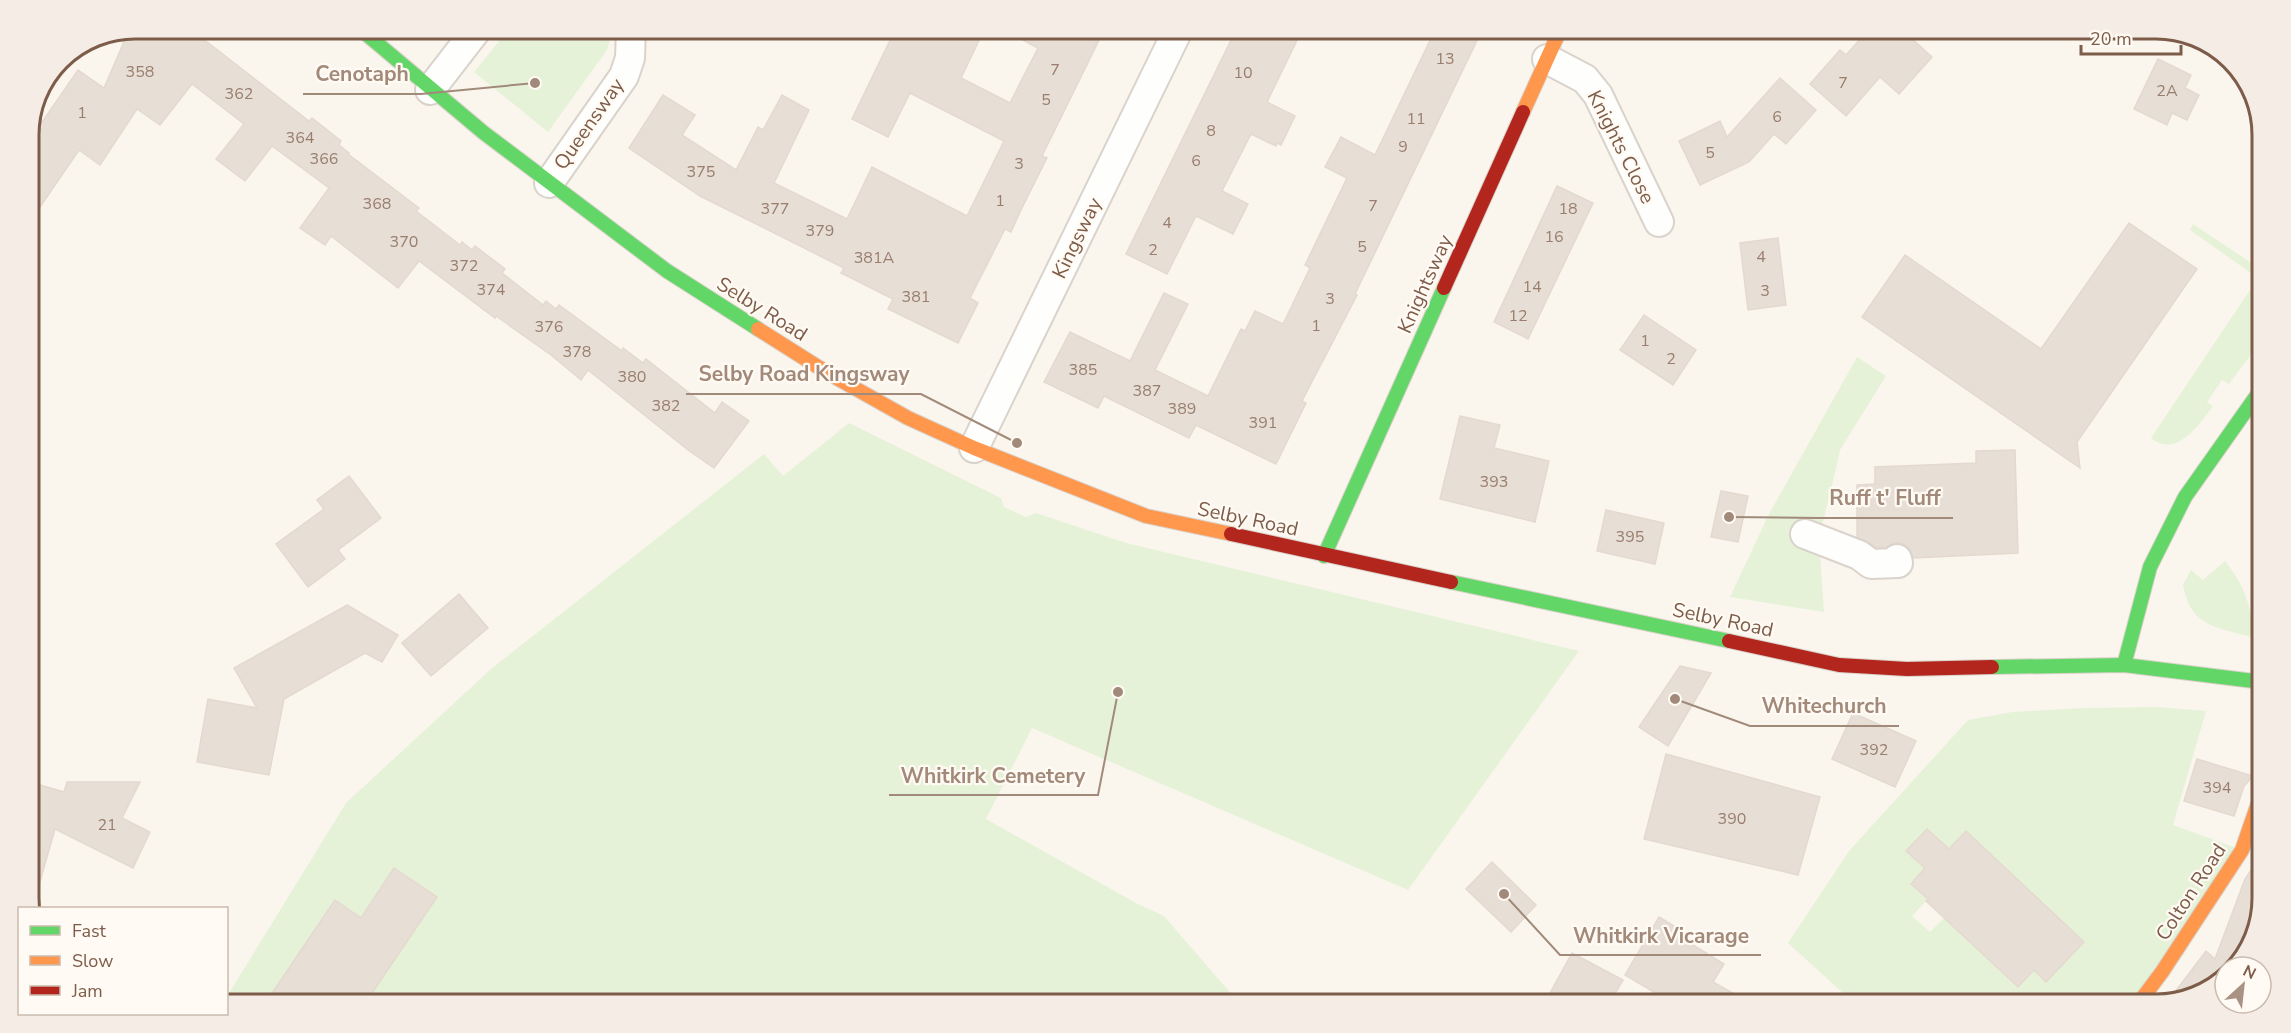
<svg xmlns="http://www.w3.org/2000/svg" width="2291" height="1033" viewBox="0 0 2291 1033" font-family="'Nunito Sans',sans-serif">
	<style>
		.green { fill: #e6f2d8; fill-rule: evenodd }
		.building { fill: #e7ded5; stroke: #e4d9cf; stroke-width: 1.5 }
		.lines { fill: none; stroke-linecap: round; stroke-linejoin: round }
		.street-casing { stroke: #dad3cc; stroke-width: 32 }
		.fast-casing { stroke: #dad2ca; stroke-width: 16 }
		.slow-casing { stroke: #dad2ca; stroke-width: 16 }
		.jam-casing { stroke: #dad2ca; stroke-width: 16 }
		.street { stroke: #fefefc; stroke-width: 28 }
		.fast { stroke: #63d668; stroke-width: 14 }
		.slow { stroke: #ff974d; stroke-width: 14 }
		.jam { stroke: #b3261e; stroke-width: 14 }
		.labels { text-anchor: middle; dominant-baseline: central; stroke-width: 4.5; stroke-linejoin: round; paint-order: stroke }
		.number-label { font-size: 16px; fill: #997e6e }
		.street-label { font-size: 20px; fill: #7d5c49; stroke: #fffaf3 }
		.rim { fill: none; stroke: #7d5c49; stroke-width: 3 }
		.leader { fill: none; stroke: #a28a7a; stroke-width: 2 }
		.callout-dot { fill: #a28a7a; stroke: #fffaf3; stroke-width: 2 }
		.callout-label { font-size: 21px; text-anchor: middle; font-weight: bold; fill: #a28a7a; stroke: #fffaf3; stroke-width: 4.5; stroke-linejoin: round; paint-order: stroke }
	</style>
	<rect width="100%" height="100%" fill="#faf6ee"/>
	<g class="green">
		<path d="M509,29H611V36L607,50L548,132L474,72Z"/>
		<path d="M2193,224L2262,270V340L2229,384L2222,380L2207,402L2213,406C2200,424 2176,459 2151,438L2258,278L2190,230Z"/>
		<path d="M1857,357L1886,376L1840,450L1838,460L1819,539L1824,612L1730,597L1769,514Z"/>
		<path d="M849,423L1001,498L1004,507L1026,517L1036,513L1126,543L1579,651L1408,890L1032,728L986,819L1138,904L1164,916L1240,1004H227L226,998L346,803L491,669L764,454L783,476Z"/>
		<path d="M2225,561C2243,583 2253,608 2254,638C2219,627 2191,629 2183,585L2191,570L2203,580Z"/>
		<path d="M2158,707L2206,711L2173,825L2242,850L2138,1004H1855L1788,943L1849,851L1968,720L2012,712L2084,708ZM1927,829L1949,849L1966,831L2084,942L2047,981L2034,970L2017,987L1944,918L1930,932L1912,916L1928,899L1911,884L1925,868L1906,851Z"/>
	</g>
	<g class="building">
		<path d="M135,28H189L309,121L312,118L341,141L339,145L349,153L348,154L419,208L416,211L460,245L462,242L472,250L475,246L505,269L502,273L543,305L546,301L556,309L559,305L622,351L623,348L643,363L646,359L715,413L722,402L749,421L714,468L688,450L588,370L581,380L551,355L496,316L495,318L419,261L398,288L331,236L325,245L300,228L329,188L272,146L245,181L216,159L244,124L192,84L160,125L137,109L100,165L79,150L29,223V141L78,70L104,88L129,30Z"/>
		<path d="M896,28H985L961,78L1010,103L1038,48L1000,28H1105L1042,156L1047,158L1020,212L1011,232L1005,229L970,298L978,303L958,343L888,309L893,299L841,273L844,268L700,196L629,148L663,95L695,115L682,135L736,170L758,127L763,130L782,95L809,110L774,183L847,219L872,167L967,216L1004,141L910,93L888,137L852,119Z"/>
		<path d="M1237,28H1303L1267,102L1295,116L1281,145L1277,143L1276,146L1251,134L1222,191L1248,204L1233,234L1196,216L1167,274L1126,254Z"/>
		<path d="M1436,28H1483L1355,294L1357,295L1302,401L1306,403L1276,464L1196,425L1189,438L1104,396L1098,408L1044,382L1070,332L1130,361L1164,293L1188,304L1155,370L1208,396L1241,329L1245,331L1255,311L1283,324L1310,268L1305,265L1347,178L1325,167L1341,137L1375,155Z"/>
		<path d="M1870,28H1900L1932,57L1899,94L1880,77L1846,116L1810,84L1840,50L1846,55Z"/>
		<path d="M2158,59L2191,75L2185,88L2199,95L2187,120L2172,113L2167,125L2134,109Z"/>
		<path d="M1780,78L1816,110L1786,144L1774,134L1749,162L1700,185L1679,141L1720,121L1727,137Z"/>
		<path d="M1557,186L1593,203L1528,339L1494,322Z"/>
		<path d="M2129,223L2197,269L2077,442L2080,468L1862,317L1905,255L2041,349Z"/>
		<path d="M1778,238L1786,305L1748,310L1740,243Z"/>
		<path d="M1644,315L1696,350L1673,385L1620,350Z"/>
		<path d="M1460,416L1500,425L1494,448L1549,461L1535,522L1440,499Z"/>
		<path d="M2015,450L2018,553L1914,558L1909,548L1902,543H1894L1886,547H1876L1857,537V485L1875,484V467L1976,463V451Z"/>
		<path d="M349,476L381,518L338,550L345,559L308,587L276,544L324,509L317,500Z"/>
		<path d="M1721,491L1748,496L1738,542L1711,537Z"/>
		<path d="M1606,510L1664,523L1655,564L1597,551Z"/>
		<path d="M459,594L488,628L431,676L402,643Z"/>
		<path d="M347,605L398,635L382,662L365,653L284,699L269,775L197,762L208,699L257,708L234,668Z"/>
		<path d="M1680,666L1711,673L1668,746L1639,727Z"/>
		<path d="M1853,713L1916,741L1895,787L1832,759Z"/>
		<path d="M1666,754L1820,797L1798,875L1644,839Z"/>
		<path d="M2197,759L2253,776L2244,786L2234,816L2184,801Z"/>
		<path d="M67,782H140L122,818L150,832L133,868L55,829L37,892L29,891V801L33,783L64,792Z"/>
		<path d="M1927,829L1949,849L1966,831L2084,942L2046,982L2034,970L2018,987L1926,901L1928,899L1911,884L1925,868L1906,851Z"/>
		<path d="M2262,848V898L2254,939L2232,967H2225V975L2216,986L2168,1001L2206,951L2215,959L2245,879L2258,860Z"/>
		<path d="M1492,862L1536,905L1511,932L1466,889Z"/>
		<path d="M394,868L437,897L364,1005H264L335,900L361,918Z"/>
		<path d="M1659,917L1684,932L1680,937L1724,964L1713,982L1752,1004H1674L1625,975Z"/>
		<path d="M1572,953L1623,980L1609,1004H1544Z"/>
	</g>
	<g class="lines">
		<defs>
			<g id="street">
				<path d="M1547,59L1585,79L1598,95L1659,222"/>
				<path d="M430,90L478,28"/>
				<path d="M549,183L624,76L630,58L631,28"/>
				<path d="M974,448L1179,28"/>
				<path d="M1805,534L1859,555L1871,564L1898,563L1897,559"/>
			</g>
			<g id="fast">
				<path d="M359,28L484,133L667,271L758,329"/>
				<path d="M1324,556L1444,288"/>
				<path d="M1451,582L1729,641"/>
				<path d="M2124,665L2150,567L2185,497L2262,388"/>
				<path d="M1992,667L2124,665L2262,682"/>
			</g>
			<g id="slow">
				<path d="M1523,112L1561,28"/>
				<path d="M758,329L826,372L908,418L974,448L1146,516L1231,534"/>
				<path d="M2138,1004L2162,972L2242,850L2262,792"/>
			</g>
			<g id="jam">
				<path d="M1444,288L1523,112"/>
				<path d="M1231,534L1451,582"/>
				<path d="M1729,641L1839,665L1907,669L1992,667"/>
			</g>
		</defs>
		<use href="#street" class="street-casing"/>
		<use href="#fast" class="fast-casing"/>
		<use href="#slow" class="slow-casing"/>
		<use href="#jam" class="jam-casing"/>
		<use href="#street" class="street"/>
		<use href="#fast" class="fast"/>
		<use href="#slow" class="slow"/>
		<use href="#jam" class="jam"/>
	</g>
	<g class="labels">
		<g class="number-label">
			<text x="1445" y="59">13</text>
			<text x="1055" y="70">7</text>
			<text x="140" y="72">358</text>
			<text x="1243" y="73">10</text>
			<text x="1843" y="83">7</text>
			<text x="2167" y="91">2A</text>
			<text x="239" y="94">362</text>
			<text x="1046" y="100">5</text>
			<text x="82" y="113">1</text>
			<text x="1777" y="117">6</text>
			<text x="1416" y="119">11</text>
			<text x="1211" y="131">8</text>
			<text x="300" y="138">364</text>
			<text x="1403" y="147">9</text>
			<text x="1710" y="153">5</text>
			<text x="324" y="159">366</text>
			<text x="1196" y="161">6</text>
			<text x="1019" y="164">3</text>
			<text x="701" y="172">375</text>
			<text x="1000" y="201">1</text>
			<text x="377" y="204">368</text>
			<text x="1373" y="206">7</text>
			<text x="775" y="209">377</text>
			<text x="1568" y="209">18</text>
			<text x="1167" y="223">4</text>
			<text x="820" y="231">379</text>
			<text x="1554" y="237">16</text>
			<text x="404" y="242">370</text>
			<text x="1362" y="247">5</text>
			<text x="1153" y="250">2</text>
			<text x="1761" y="257">4</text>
			<text x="874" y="258">381A</text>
			<text x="464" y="266">372</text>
			<text x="1532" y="287">14</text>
			<text x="491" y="290">374</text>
			<text x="1765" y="291">3</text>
			<text x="916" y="297">381</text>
			<text x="1330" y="299">3</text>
			<text x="1518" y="316">12</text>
			<text x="1316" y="326">1</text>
			<text x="549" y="327">376</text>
			<text x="1645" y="341">1</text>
			<text x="577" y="352">378</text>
			<text x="1671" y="359">2</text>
			<text x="1083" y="370">385</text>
			<text x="632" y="377">380</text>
			<text x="1147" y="391">387</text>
			<text x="666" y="406">382</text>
			<text x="1182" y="409">389</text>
			<text x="1263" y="423">391</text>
			<text x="1494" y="482">393</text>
			<text x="1630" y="537">395</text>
			<text x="1874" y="750">392</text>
			<text x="2217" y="788">394</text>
			<text x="1732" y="819">390</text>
			<text x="107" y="825">21</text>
		</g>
		<g class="street-label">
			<text transform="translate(589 124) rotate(-55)">Queensway</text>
			<text transform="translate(1621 147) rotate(63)">Knights Close</text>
			<text transform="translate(1077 238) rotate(-64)">Kingsway</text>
			<text transform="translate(1425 284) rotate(-66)">Knightsway</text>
			<text transform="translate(762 309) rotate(32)">Selby Road</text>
			<text transform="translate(1248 519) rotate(12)">Selby Road</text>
			<text transform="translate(1723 620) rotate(12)">Selby Road</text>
			<text transform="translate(2191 892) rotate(-57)">Colton Road</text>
		</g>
	</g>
	<path d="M0 0H2291V1033H0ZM135 39H2156A96 96 0 0 1 2252 135V898A96 96 0 0 1 2156 994H135A96 96 0 0 1 39 898V135A96 96 0 0 1 135 39Z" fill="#f5ede5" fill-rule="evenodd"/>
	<path class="rim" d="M135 39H2156A96 96 0 0 1 2252 135V898A96 96 0 0 1 2156 994H135A96 96 0 0 1 39 898V135A96 96 0 0 1 135 39Z"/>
	<path class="leader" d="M535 83L421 94H303M1017 443L921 394H686M1729 517L1818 518H1953M1675 699L1750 726H1899M1118 692L1098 795H889M1504 894L1560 955H1761"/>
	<g class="callout-dot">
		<circle cx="535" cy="83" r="6"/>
		<circle cx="1017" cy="443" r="6"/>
		<circle cx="1729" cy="517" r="6"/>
		<circle cx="1675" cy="699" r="6"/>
		<circle cx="1118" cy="692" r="6"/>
		<circle cx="1504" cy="894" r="6"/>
	</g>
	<g class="callout-label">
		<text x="362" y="81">Cenotaph</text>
		<text x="804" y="381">Selby Road Kingsway</text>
		<text x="1885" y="505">Ruff t' Fluff</text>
		<text x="1824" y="713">Whitechurch</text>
		<text x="993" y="783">Whitkirk Cemetery</text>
		<text x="1661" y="943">Whitkirk Vicarage</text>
	</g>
	<rect x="18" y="907" width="210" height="108" fill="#fffaf3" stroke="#cbbbaf" stroke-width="1.5"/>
	<rect x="30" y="926" width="30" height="9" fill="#63d668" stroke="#cbbbaf" stroke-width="1.5"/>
	<text x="72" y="937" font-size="18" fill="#7d5c49">Fast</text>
	<rect x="30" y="956" width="30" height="9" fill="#ff974d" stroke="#cbbbaf" stroke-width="1.5"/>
	<text x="72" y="967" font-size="18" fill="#7d5c49">Slow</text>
	<rect x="30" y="986" width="30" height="9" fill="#b3261e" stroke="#cbbbaf" stroke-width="1.5"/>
	<text x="72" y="997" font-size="18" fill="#7d5c49">Jam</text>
	<g transform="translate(2243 985) rotate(27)"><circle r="28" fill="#fffaf3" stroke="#cbbbaf" stroke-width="1.5"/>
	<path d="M0-4.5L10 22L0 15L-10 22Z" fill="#a99283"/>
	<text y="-9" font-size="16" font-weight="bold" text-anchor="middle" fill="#7d5c49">N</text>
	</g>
	<path d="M2081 45v9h100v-9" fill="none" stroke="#7d5c49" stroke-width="3"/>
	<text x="2090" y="45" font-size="18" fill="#7d5c49" stroke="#fffaf3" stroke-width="4.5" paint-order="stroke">20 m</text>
</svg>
